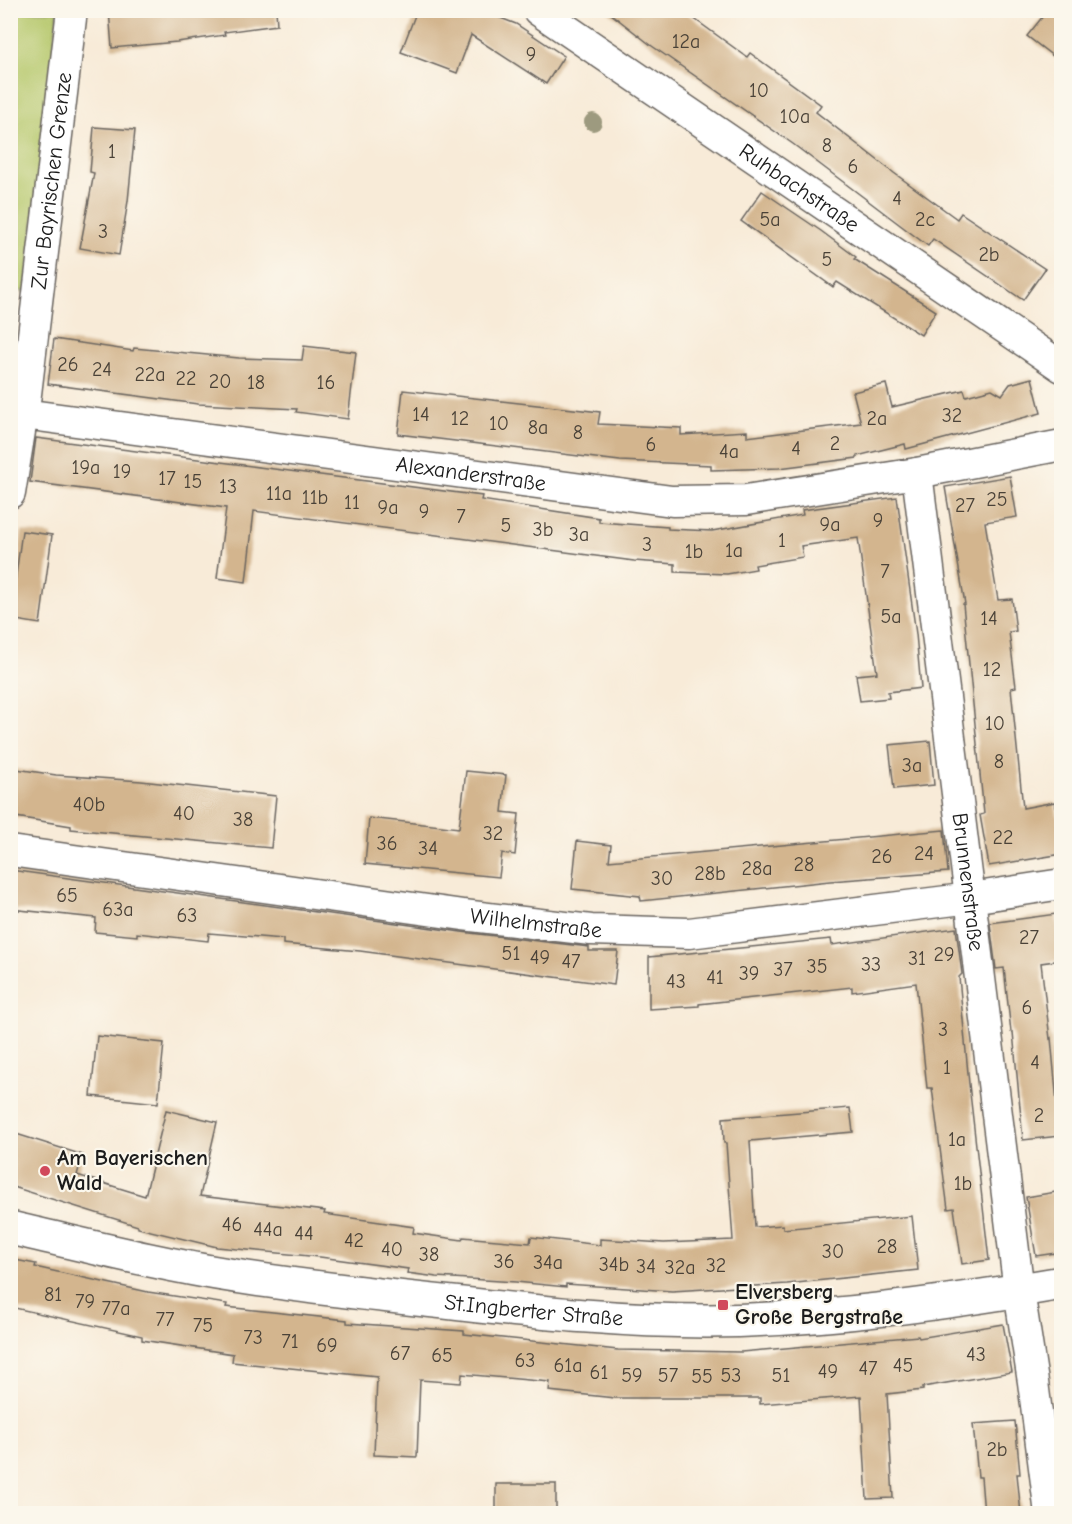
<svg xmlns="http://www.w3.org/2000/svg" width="1072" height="1524" viewBox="0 0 1072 1524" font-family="'Comic Neue',sans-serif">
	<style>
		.green { fill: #b5c76a; stroke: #687243; stroke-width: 1.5 }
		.building { fill: #d3b58e }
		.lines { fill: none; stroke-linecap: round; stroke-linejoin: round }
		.minor-casing { stroke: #69645e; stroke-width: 33 }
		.secondary-casing { stroke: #69645e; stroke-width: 36 }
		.minor { stroke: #fff; stroke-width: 30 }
		.secondary { stroke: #fff; stroke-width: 33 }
		.tree { fill: #9d9a7f }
		.poi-dot { fill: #d1495b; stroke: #fbf7ec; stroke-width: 2 }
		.labels { text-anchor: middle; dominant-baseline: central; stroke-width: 4.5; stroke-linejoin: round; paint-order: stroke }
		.number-label { font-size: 20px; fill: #4a4238 }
		.street-label { font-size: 22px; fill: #1c1c1c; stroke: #fbf7ec }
		.poi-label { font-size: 22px; font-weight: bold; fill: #1c1c1c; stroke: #fbf7ec; text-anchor: start }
	</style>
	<rect width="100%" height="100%" fill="#fbf7ec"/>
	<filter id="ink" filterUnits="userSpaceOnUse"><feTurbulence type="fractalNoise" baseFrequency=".0167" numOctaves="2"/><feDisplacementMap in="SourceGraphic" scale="12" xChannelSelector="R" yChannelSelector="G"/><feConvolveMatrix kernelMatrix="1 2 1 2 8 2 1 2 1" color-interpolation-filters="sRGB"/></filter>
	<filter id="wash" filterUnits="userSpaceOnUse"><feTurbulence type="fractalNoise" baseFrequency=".008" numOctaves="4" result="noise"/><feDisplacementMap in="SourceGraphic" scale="24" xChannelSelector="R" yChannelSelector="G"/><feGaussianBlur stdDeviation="1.35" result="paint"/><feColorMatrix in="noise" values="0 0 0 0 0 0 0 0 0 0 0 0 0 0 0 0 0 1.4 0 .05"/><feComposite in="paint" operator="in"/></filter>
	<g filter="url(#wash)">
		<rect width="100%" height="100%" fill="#f8ebd8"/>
		<path class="green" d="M11,11H58L26,292L11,289Z"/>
		<g id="blocks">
			<g class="building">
				<path d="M109,10H276L277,25L224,32L225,35L177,42L112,48Z"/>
				<path d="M417,10H480L516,24L564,56L546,84L471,35L457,73L401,52Z"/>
				<path d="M606,10H682L747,57L750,53L821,105L816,112L894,173L957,219L961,213L1045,269L1023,300L933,239L928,246L793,144L652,46Z"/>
				<path d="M1048,10H1062V63L1027,36Z"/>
				<path d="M94,127L135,130L128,201L119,255L80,248L94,173L90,172Z"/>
				<path d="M762,191L821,231L856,257L854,259L936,311L921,335L837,282L833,287L741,221Z"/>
				<path d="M54,339L133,351L134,348L239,358L302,360L304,346L356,352L348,419L296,412L297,409L198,404L48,384Z"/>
				<path d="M1032,378L1041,413L906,449L905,444L857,456V458L779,468L711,470V465L620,461L398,434L403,390L600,412L598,424L681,428V435L747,431V437L861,423L853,392L886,384L892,407L964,390L966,396L992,389L1002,395L1010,384Z"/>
				<path d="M36,438L482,496L481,500L599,518V522L668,527V529L712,531L803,515L802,510L897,497L916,634L921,688L888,692L889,698L860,701L856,675L877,673L858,538L801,546L803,557L755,565L756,569L727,574L675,572V564L634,561L254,511L246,582L217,578L226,508L30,482Z"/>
				<path d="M1010,476L1017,517L985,522L998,600L1012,599L1016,631L1009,632L1016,687L1011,688L1023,808L1055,802L1062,839V854L989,866L980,815L984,814L963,604H965L945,487Z"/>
				<path d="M22,531L52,535L40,624L10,619Z"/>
				<path d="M930,741L934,785L894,789L889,745Z"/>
				<path d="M10,768L56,775L141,781L276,796L271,848L71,829V826L10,816Z"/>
				<path d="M466,771L506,775L502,812L519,814L515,855L502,853L499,877L365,864L369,818L459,828Z"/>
				<path d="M944,830L948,872L830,881L641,901L640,896L572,889L577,841L611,845L609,861Z"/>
				<path d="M10,870L461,932L589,947V951H618L614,985L360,951L283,944V939L209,933L208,941L137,933V936L95,932L96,918L10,909Z"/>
				<path d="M1056,914L1062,960L1041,963L1050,1039L1051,1038L1060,1136L1023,1140L1013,1032H1011L1004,968L996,969L990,923Z"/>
				<path d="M956,928L962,974L959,977L969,1084L989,1260L962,1264L954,1208L948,1209L932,1088H927L916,983L852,992V987L699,1004V1006L649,1009V957L831,939L832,945Z"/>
				<path d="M97,1036L164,1043L158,1103L91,1096Z"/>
				<path d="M850,1108L853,1132L750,1141L755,1227L783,1225V1229L912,1216L918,1270L787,1284L672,1291L566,1284V1287L516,1282L437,1277L407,1273L408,1269L320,1257L217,1247L138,1228V1226L10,1186V1132L83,1155L77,1175L145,1196L166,1110L217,1122L200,1196L325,1211L324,1214L414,1227L413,1233L462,1240L463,1237L530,1243L531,1237L600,1245V1239L664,1243L733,1240L726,1143H724L723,1118Z"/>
				<path d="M1062,1191V1252L1036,1256L1026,1197Z"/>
				<path d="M10,1259L36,1264L35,1267L148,1292L227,1304L226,1307L347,1320V1323L464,1331V1334L618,1350L741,1352L918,1336L919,1338L1003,1324L1012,1372L923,1387V1390L887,1394L893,1498L867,1499L861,1396L760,1404V1398H615L549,1391L550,1382L462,1374L461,1383L420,1380L417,1457L374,1455L377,1377L232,1362L233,1354L142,1340V1336L10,1307Z"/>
				<path d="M1015,1421L1020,1474H1017L1021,1514H984L981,1477H978L973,1424Z"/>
				<rect x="496" y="1484" width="60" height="30"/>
			</g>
		</g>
	</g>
	<g filter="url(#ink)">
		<use href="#blocks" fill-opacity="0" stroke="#69645e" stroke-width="1.5"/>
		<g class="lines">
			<defs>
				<g id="minor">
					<path id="s1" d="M538,10L1062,367"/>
					<path id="s2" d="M23,414L672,501L746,500L917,473L1062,445"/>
					<path id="s3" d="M917,473L1019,1291L1033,1382L1050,1514"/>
					<path id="s4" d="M10,493L26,394L72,10"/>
					<path id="s5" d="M10,851L463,915L591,930L689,933L971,898L1062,884"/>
				</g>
				<g id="secondary">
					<path id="s6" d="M10,1228C85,1245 159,1264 235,1276C310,1288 386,1296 462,1304C544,1313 624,1321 707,1321C825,1320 945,1303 1062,1283"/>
				</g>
			</defs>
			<use href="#minor" class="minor-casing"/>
			<use href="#secondary" class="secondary-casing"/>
			<use href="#minor" class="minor"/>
			<use href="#secondary" class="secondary"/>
		</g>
		<circle class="tree" cx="593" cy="122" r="9"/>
	</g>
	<g class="poi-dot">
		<circle cx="45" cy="1171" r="6"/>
		<rect x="717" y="1299" width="12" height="12" rx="3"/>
	</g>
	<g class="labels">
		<g class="number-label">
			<text x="686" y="41">12a</text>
			<text x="531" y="54">9</text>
			<text x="759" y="90">10</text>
			<text x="795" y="116">10a</text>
			<text x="827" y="145">8</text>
			<text x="112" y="151">1</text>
			<text x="853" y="166">6</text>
			<text x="897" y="198">4</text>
			<text x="770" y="219">5a</text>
			<text x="925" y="219">2c</text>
			<text x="103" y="231">3</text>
			<text x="989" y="254">2b</text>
			<text x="827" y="259">5</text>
			<text x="68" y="364">26</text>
			<text x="102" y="369">24</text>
			<text x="150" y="374">22a</text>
			<text x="186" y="378">22</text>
			<text x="220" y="381">20</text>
			<text x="256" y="382">18</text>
			<text x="326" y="382">16</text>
			<text x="421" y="414">14</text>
			<text x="952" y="415">32</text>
			<text x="460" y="418">12</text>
			<text x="877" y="418">2a</text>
			<text x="499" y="423">10</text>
			<text x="538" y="427">8a</text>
			<text x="578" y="432">8</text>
			<text x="835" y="443">2</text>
			<text x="651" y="444">6</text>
			<text x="796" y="448">4</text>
			<text x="729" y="451">4a</text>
			<text x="86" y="467">19a</text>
			<text x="122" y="471">19</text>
			<text x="167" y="478">17</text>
			<text x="193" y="481">15</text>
			<text x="228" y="486">13</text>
			<text x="279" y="493">11a</text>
			<text x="315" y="497">11b</text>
			<text x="997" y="499">25</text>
			<text x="352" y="502">11</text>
			<text x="965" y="505">27</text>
			<text x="388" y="507">9a</text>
			<text x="424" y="511">9</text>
			<text x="461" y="516">7</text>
			<text x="878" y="520">9</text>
			<text x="830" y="524">9a</text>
			<text x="506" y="525">5</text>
			<text x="543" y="529">3b</text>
			<text x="579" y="534">3a</text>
			<text x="782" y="540">1</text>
			<text x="647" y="544">3</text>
			<text x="734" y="550">1a</text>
			<text x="694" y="551">1b</text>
			<text x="885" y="571">7</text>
			<text x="891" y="616">5a</text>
			<text x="989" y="618">14</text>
			<text x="992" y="669">12</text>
			<text x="995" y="723">10</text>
			<text x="999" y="761">8</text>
			<text x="912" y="765">3a</text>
			<text x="89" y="804">40b</text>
			<text x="184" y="813">40</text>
			<text x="243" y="819">38</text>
			<text x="493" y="833">32</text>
			<text x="1003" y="837">22</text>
			<text x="387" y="843">36</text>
			<text x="428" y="848">34</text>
			<text x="924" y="853">24</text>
			<text x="882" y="856">26</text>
			<text x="804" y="864">28</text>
			<text x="757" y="868">28a</text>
			<text x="710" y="873">28b</text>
			<text x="662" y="878">30</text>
			<text x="67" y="895">65</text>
			<text x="118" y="909">63a</text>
			<text x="187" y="915">63</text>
			<text x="1029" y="937">27</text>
			<text x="511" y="953">51</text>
			<text x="944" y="954">29</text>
			<text x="540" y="957">49</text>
			<text x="917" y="958">31</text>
			<text x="571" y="961">47</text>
			<text x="871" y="964">33</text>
			<text x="817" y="966">35</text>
			<text x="783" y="969">37</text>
			<text x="749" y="973">39</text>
			<text x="715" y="977">41</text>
			<text x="676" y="981">43</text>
			<text x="1027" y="1007">6</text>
			<text x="943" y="1029">3</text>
			<text x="1035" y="1062">4</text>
			<text x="947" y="1067">1</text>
			<text x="1039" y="1115">2</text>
			<text x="957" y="1139">1a</text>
			<text x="963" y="1183">1b</text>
			<text x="232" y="1224">46</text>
			<text x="268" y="1229">44a</text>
			<text x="304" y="1233">44</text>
			<text x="354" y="1240">42</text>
			<text x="887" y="1246">28</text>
			<text x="392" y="1249">40</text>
			<text x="833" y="1251">30</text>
			<text x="429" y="1254">38</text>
			<text x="504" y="1261">36</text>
			<text x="548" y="1262">34a</text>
			<text x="614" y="1264">34b</text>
			<text x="716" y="1265">32</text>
			<text x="646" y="1266">34</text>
			<text x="680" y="1267">32a</text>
			<text x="53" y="1294">81</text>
			<text x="85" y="1301">79</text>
			<text x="116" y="1308">77a</text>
			<text x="165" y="1319">77</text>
			<text x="203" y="1325">75</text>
			<text x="253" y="1337">73</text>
			<text x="290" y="1341">71</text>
			<text x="327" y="1345">69</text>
			<text x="400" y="1353">67</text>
			<text x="976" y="1354">43</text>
			<text x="442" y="1355">65</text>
			<text x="525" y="1360">63</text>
			<text x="568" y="1365">61a</text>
			<text x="903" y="1365">45</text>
			<text x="868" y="1368">47</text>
			<text x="828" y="1371">49</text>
			<text x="599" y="1372">61</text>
			<text x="632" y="1375">59</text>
			<text x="668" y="1375">57</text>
			<text x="731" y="1375">53</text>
			<text x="781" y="1375">51</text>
			<text x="702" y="1376">55</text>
			<text x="997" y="1449">2b</text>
		</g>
		<g class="street-label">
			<text stroke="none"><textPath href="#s4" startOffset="315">Zur Bayrischen Grenze</textPath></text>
			<text stroke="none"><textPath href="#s1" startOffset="316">Ruhbachstraße</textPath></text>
			<text stroke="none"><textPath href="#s2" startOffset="452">Alexanderstraße</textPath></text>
			<text stroke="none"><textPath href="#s3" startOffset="412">Brunnenstraße</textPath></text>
			<text stroke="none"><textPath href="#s5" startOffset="531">Wilhelmstraße</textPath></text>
			<text stroke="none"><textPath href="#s6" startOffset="531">St.Ingberter Straße</textPath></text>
		</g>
		<g class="poi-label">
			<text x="57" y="1158">Am Bayerischen<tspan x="57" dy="25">Wald</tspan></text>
			<text x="735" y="1292">Elversberg<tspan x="735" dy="25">Große Bergstraße</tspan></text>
		</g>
	</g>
	<rect width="1072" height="1524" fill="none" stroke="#fbf7ec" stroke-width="36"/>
</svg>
